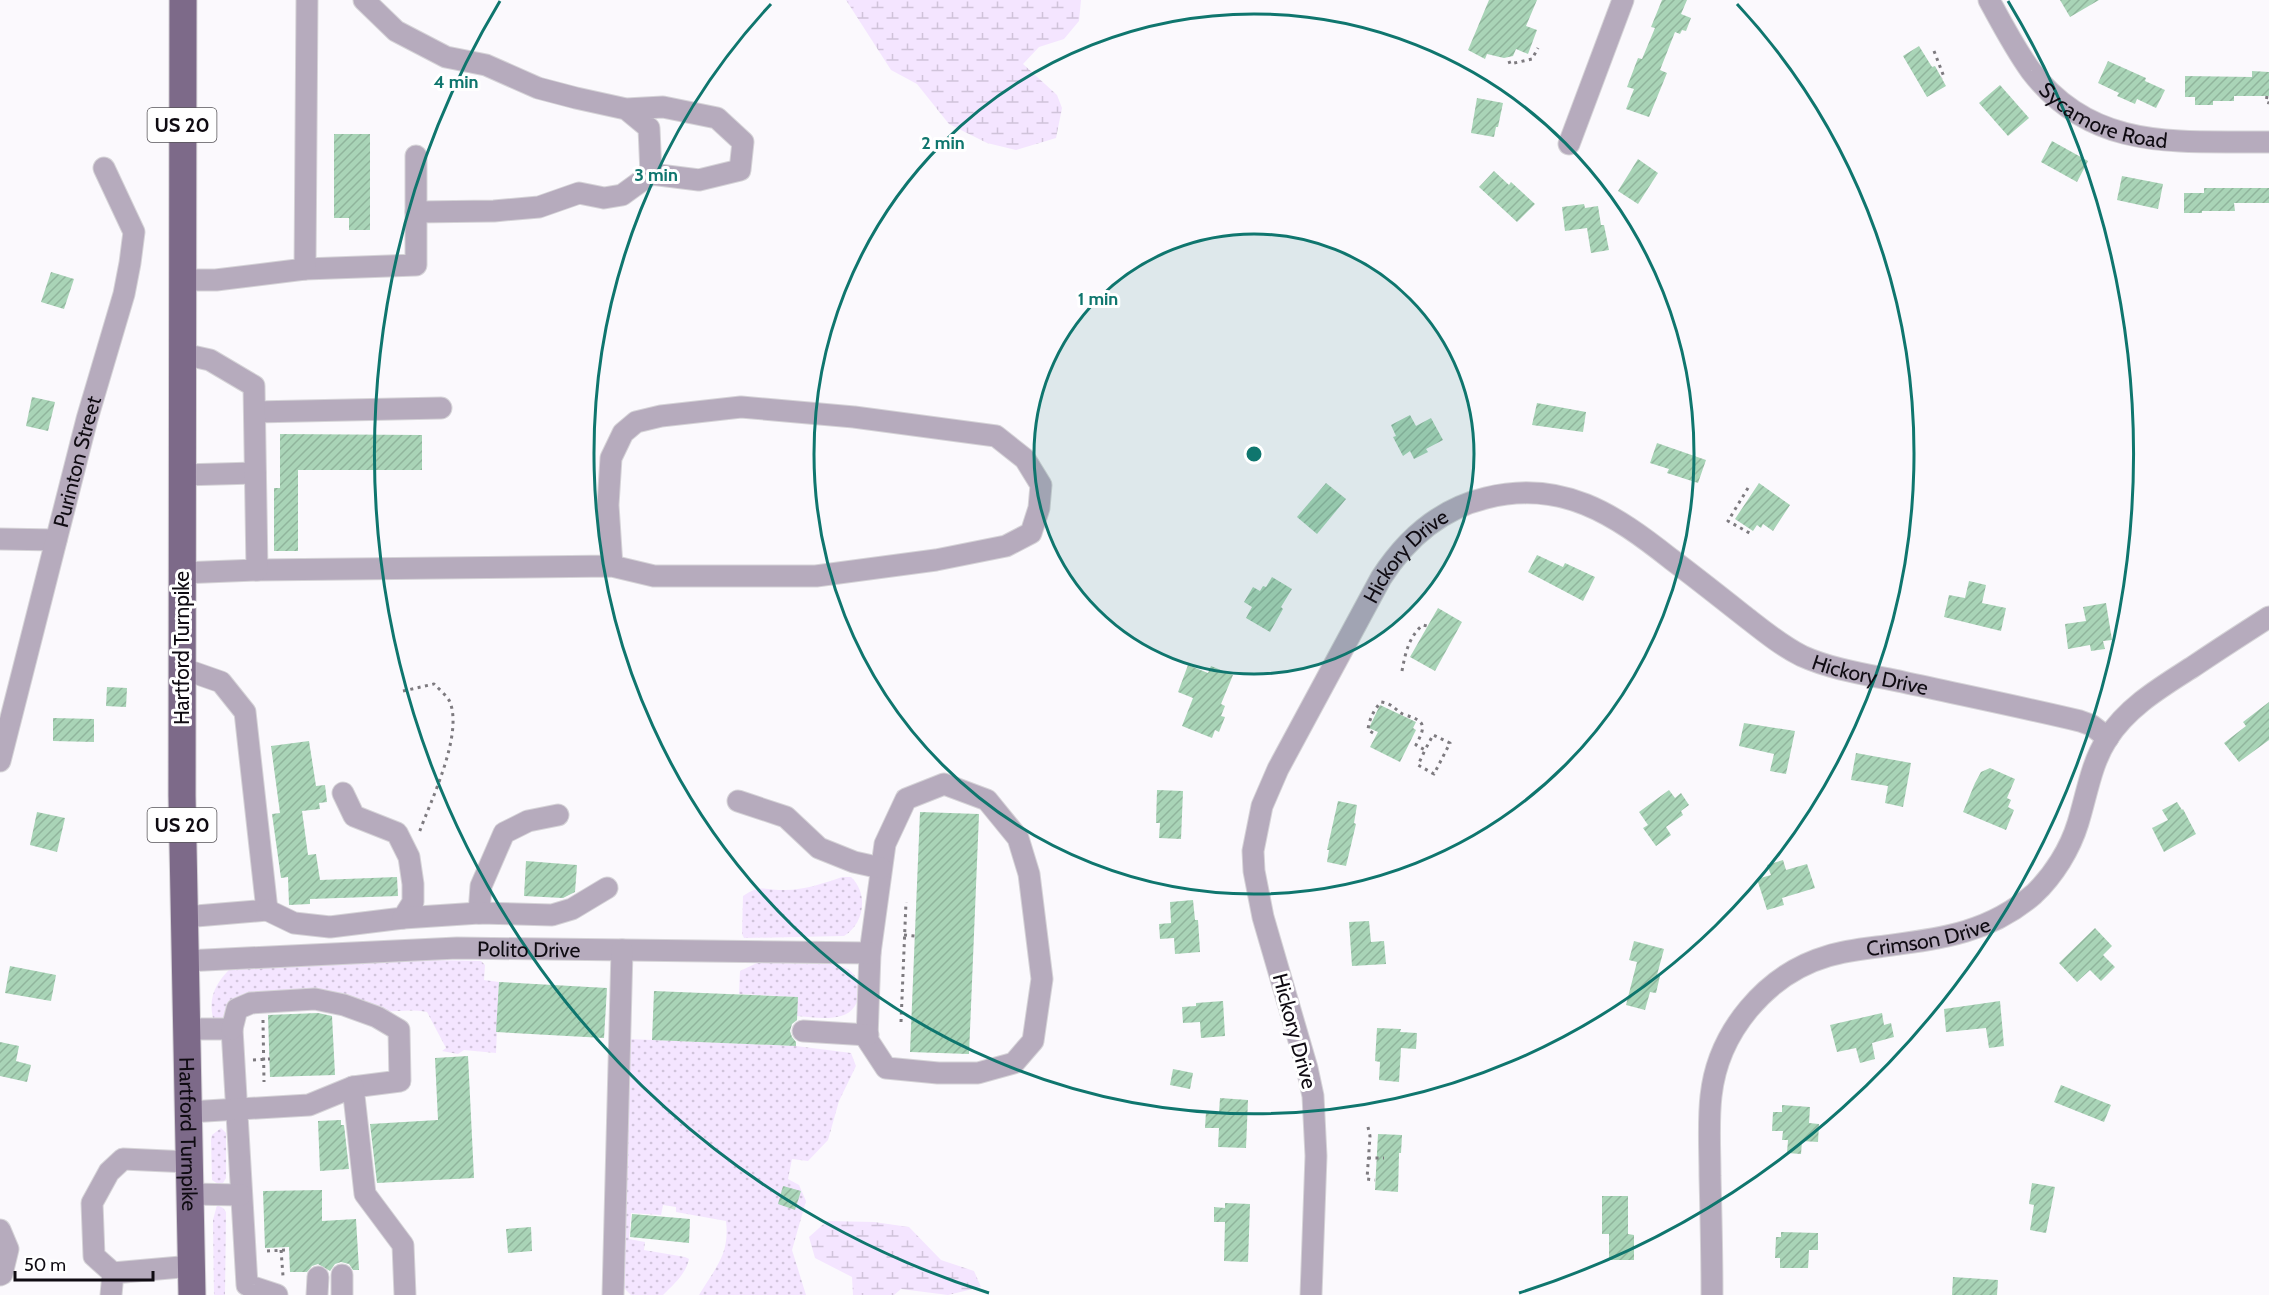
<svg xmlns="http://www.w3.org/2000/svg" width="2269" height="1295" viewBox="0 0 2269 1295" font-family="Cabin,sans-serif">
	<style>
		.grass { fill: url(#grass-dots) }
		.wetland { fill: url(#wetland-marsh) }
		.building { fill: url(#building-hatch) }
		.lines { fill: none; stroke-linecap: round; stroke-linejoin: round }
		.minor-casing { stroke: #d5d3d7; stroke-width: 23 }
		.major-casing { stroke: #d5d3d7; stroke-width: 29 }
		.path { stroke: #7d7a7f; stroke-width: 3; stroke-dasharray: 3 4.5; stroke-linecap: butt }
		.minor { stroke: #b6abbd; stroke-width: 21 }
		.major { stroke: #7d6a89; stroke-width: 27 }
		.ring { fill: none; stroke: #0f766e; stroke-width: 3 }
		.labels { text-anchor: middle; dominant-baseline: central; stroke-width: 6; stroke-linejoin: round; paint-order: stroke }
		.shield { fill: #fff; stroke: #575459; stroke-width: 1.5 }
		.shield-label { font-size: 20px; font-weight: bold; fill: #0f0b12 }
		.street-label { font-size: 21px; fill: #0f0b12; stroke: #fff }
		.centre { fill: #0f766e; stroke: #fff; stroke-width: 3 }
		.ring-label { font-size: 18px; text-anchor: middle; font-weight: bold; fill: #0f766e; stroke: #fff; stroke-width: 6; stroke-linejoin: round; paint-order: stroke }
	</style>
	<defs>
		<pattern id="grass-dots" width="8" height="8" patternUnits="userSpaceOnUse" patternTransform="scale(1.5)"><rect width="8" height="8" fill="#f4e5ff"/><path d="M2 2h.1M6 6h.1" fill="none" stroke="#d0c3da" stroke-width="1.8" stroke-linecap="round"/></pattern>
		<pattern id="wetland-marsh" width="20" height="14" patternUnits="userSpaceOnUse" patternTransform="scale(1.5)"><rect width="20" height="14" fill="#f4e5ff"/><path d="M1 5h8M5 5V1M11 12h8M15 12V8" fill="none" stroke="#d0c3da"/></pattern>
		<pattern id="building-hatch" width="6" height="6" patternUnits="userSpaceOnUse" patternTransform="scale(1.5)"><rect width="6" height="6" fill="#a9d4b7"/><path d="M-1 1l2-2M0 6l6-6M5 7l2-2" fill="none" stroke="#90b59c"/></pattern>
	</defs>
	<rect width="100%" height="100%" fill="#fbf9fd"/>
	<g class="grass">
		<path d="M842,877H851C869,894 864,924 844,936L744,938L742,934L743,896C761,884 763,890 782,890C801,891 825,883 842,877Z"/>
		<path d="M380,959L481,961L485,965L484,980L499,982L496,1053L464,1050L458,1054L442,1051L446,1048L427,1012C408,1008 391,1013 372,1011C341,1008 260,988 235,998C225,1003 226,1012 222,1021L218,1022L213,1018C208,997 216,982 232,967Z"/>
		<path d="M757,963L836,964C840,966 845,967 849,970C866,982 861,1011 841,1016C827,1020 811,1017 797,1016L798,997L739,994L740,971Z"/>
		<path d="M629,1039L796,1046L851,1053L856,1066L839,1101L828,1140L808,1161L792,1159L788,1179L799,1185L806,1201L792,1250L806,1295H699C715,1268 730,1255 726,1221L676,1212V1207L663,1205L661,1215L631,1213L629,1239L645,1242L644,1250L685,1257L689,1259C686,1274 673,1285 663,1295H631L623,1287Z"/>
		<path d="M221,1128L226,1133V1178L223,1183L218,1184L212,1180L211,1139L212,1135Z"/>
		<path d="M217,1205L223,1208L226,1212L225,1295H214L213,1220Z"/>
	</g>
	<g class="wetland">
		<path d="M846,0H1081L1079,21L1064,39L1039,47L1023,64L1057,95L1062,108L1056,138L1016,150L987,143L949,124L917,84L891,70Z"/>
		<path d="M827,1221L874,1222L909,1227L941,1260L974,1271L981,1287L948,1295L901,1289L894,1295H853L852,1277L815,1258L809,1237Z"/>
	</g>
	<g class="building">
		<path d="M1489,0H1537L1526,26L1537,30L1528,54L1516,49L1513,56L1504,58L1487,54L1485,59L1468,50Z"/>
		<path d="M1662,0H1687L1681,14L1691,18L1686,31L1682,30L1680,34L1675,32L1660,70L1667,73L1649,117L1626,109L1634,89L1627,87L1638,58L1642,59L1655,28L1651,27Z"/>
		<path d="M2060,0H2099L2070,17Z"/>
		<path d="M1919,46L1932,67L1935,66L1946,86L1927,97L1903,56Z"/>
		<path d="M2108,61L2146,78L2145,81L2165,90L2156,108L2137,99L2135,104L2117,96L2119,93L2098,83Z"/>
		<path d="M2252,71L2269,72V96H2234V101H2213V105H2195V97H2185V76L2252,77Z"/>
		<path d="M2000,85L2029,118L2008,136L1979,103Z"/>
		<path d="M1477,98L1503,103L1498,127H1496L1494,137L1471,133Z"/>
		<path d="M334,134H370V230H349V218H334Z"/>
		<path d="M2052,141L2088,161L2077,182L2041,162Z"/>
		<path d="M1638,159L1658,173L1638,204L1618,191Z"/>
		<path d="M1494,171L1509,185L1511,182L1535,204L1517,222L1479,187Z"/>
		<path d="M2122,176L2163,184L2158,209L2117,200Z"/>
		<path d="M2204,188H2269V203H2234L2235,211H2202V213H2184V193H2204Z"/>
		<path d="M1584,204L1585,208L1598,206L1601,225H1604L1609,250L1591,253L1587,228L1565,231L1562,207Z"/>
		<path d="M51,272L74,279L64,309L41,302Z"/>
		<path d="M32,397L55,402L48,431L26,426Z"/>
		<path d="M1537,403L1586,412L1583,432L1532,425Z"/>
		<path d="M1410,415L1416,426L1431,418L1443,440L1426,449L1428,452L1414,459L1410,451L1403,456L1393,437L1396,436L1391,425Z"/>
		<path d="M280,434L422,435V470H298V551H274V488H280Z"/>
		<path d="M1657,443L1706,460L1698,483L1667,473L1669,469L1650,463Z"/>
		<path d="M1326,483L1346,499L1317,534L1297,517Z"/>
		<path d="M1759,483L1790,505L1773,531L1763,524L1761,528L1757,525L1753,531L1735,519Z"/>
		<path d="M1537,555L1563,567L1565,563L1595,577L1583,601L1528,572Z"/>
		<path d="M1272,577L1292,589L1281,607L1283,609L1270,632L1246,618L1252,607L1244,602L1253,587L1260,591L1263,586L1266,587Z"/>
		<path d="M1969,581L1986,585L1982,603L2006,608L2001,631L1944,617L1949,595L1965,598Z"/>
		<path d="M2106,603L2112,640L2103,641L2105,649L2091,651L2090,645L2068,649L2065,624L2086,621L2083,607Z"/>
		<path d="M1438,608L1462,622L1435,671L1410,657Z"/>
		<path d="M1188,665L1208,673L1211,666L1233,675L1221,704L1225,706L1221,716L1225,717L1219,732L1215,730L1212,738L1182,726L1193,698L1178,692Z"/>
		<path d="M107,687L127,688L126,707L106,706Z"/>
		<path d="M2269,702V740L2239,762L2224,743L2246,726L2243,722Z"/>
		<path d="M1380,705L1416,722L1413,728L1416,730L1400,762L1370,747L1378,732L1369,728Z"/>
		<path d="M53,718L94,719V742L53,741Z"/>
		<path d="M1744,723L1795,731L1786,774L1770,771L1774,754L1739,746Z"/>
		<path d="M309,741L316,786L325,785L327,802L319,803L320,809L302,811L308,855L316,854L320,880L397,877L398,896L310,899V904L289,905L288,877L281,878L272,814L280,813L271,746Z"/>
		<path d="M1856,753L1911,763L1903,807L1885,803L1888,786L1851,780Z"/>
		<path d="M1990,768L2015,779L2007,798L2011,800L2008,807L2014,810L2006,830L1963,812L1975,783L1981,772Z"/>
		<path d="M1157,790L1183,791L1181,839L1159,838L1160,823H1156Z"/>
		<path d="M1669,790L1675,798L1681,793L1689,805L1681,811L1683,815L1666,827L1671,835L1656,846L1643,828L1648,825L1639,812Z"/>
		<path d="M1338,801L1357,805L1354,823L1356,824L1346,866L1327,862L1329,850H1327Z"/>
		<path d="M2177,802L2182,810L2183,809L2196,834L2164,852L2152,828L2168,820L2162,810Z"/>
		<path d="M37,812L65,818L57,852L30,845Z"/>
		<path d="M920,812L979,814L969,1054L910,1052Z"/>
		<path d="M1783,860L1786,870L1807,864L1815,888L1782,898L1784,905L1767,910L1757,879L1771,875L1767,865Z"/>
		<path d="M526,861L577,865L575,892L563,898L524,896Z"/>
		<path d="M1193,900L1195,920H1198L1200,952L1175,954L1174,938L1160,939L1159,924L1171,923L1170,902Z"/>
		<path d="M1369,921L1371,942L1384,941L1386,964L1352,966L1349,922Z"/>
		<path d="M2095,928L2112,946L2103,955L2115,967L2101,981L2090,970L2077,982L2059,963Z"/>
		<path d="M1634,941L1664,949L1657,975L1660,976L1656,993L1650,992L1645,1010L1626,1005L1637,962L1629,960Z"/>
		<path d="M10,966L56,975L51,1001L5,993Z"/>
		<path d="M499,982L607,988L604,1038L496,1032Z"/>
		<path d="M654,991L798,997L797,1020L792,1024L790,1031L792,1037L796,1042V1046L652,1040Z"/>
		<path d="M1223,1001L1225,1036L1201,1038L1200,1022L1183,1023L1182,1007L1196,1006V1003Z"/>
		<path d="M2000,1001L2004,1046L1989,1048L1986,1028L1946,1032L1944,1009Z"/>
		<path d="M318,1013L332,1016L335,1075L270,1077L268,1015Z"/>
		<path d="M1882,1013L1884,1025L1891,1023L1894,1037L1872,1043L1875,1059L1860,1063L1856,1048L1837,1052L1830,1025Z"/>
		<path d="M1377,1028L1401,1029L1400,1032L1417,1033L1416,1049L1401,1048L1399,1082L1379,1080L1380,1062L1375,1061Z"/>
		<path d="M0,1042L19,1046L16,1061L31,1065L27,1082L0,1076Z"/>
		<path d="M468,1056L474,1178L377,1183L370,1124L438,1120L435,1058Z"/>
		<path d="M1173,1069L1193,1073L1190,1089L1170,1085Z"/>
		<path d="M2061,1085L2111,1105L2104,1122L2054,1102Z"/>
		<path d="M1220,1098L1248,1100L1246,1148L1218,1147L1219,1128H1205L1206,1112L1219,1113Z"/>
		<path d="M1782,1105L1810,1107L1809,1123L1819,1124L1818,1142L1802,1141L1801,1154L1787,1153L1788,1140H1782L1783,1131H1772L1773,1112H1782Z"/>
		<path d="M341,1120V1125H344L349,1169L320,1171L318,1121Z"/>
		<path d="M1378,1134L1402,1135L1401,1153H1399L1398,1192L1375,1190Z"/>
		<path d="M2032,1183L2055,1187L2046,1233L2030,1230L2034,1205L2029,1204Z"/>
		<path d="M783,1186L801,1191L795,1210L778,1204Z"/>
		<path d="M322,1190V1221L356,1219L359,1270H353L349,1264L341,1262L335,1264L330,1271L318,1264L312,1266L307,1272H290L289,1247L265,1248L263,1191Z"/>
		<path d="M1602,1196H1628V1234L1634,1235V1260H1609V1234H1602Z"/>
		<path d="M1225,1203L1250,1204L1248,1262L1224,1261L1225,1222H1214V1207L1225,1208Z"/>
		<path d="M632,1214L690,1219L689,1243L630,1237Z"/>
		<path d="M531,1227L532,1251L508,1253L506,1229Z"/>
		<path d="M1781,1232L1818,1233V1250H1809L1808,1268H1780V1258H1775L1776,1237H1781Z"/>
		<path d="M1953,1277L1998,1280L1997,1295H1952Z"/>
	</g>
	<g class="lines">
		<defs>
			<g id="minor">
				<path d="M364,0L396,31L446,57L486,65L538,88L576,98L626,109L663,107L717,118L743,142L740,170L699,180L651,174L649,128L626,109"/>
				<path id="s1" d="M1989,0C2002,24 2015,49 2031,71C2093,152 2178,141 2269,142"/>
				<path d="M1569,144L1623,0"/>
				<path d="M416,212L494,211L539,207L579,193L604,198L622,195L651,174"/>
				<path d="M305,269L416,265V156"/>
				<path d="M183,280H216L305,269L307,0"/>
				<path d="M255,412L441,408"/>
				<path d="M182,475L255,473"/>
				<path d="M0,539L56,540"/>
				<path d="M257,570L612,566L654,576H816L936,560L1006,546L1031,533L1039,508L1041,485L1025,459L996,436L854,417L741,407L661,416L636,422L623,433L611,458L608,505L612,566"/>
				<path d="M181,573L257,570L254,386L210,360L183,354"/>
				<path d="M181,668L221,682L245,712L267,910L184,917"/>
				<path id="s2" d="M0,761L87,419L124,294L130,263L134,232L104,168"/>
				<path d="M944,784L987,800L1018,838L1029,874L1042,979L1033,1041L1014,1063L978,1073H938L886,1068L867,1039L870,953L885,844L906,799Z"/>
				<path d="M738,801L786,817L819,848L854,862L881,868"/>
				<path d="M267,910L294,923L330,927L403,918L413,902V884L409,857L397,833L354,816L343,793"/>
				<path d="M479,913L481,886L504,833L528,821L558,815"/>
				<path d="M403,918L479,913L552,915L572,909L607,888"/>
				<path id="s3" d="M185,961L457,948L870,953"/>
				<path d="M187,1029H232L247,1285L277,1295"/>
				<path d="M232,1029L237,1009L251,1003L315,999L344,1005L377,1017L399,1030L400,1081L353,1087"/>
				<path d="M803,1031L868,1035"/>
				<path d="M189,1112L309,1105L353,1087L365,1194L403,1245L405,1295"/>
				<path d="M190,1194L241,1195"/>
				<path d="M0,1230L8,1249L2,1274L0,1275"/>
				<path d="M113,1273L94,1256L92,1203L109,1172L123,1159L189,1162"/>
				<path d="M111,1295L113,1273L192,1266"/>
				<path d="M317,1295L318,1277"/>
				<path d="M342,1295V1275"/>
				<path d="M613,1295L622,950"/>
				<path id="s4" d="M1311,1295L1316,1156L1313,1096L1307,1068L1263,917L1254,871L1253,851L1262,806L1278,769L1381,578C1406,539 1440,509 1486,498C1562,479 1614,514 1671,559C1695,577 1719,596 1743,615C1761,629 1780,645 1802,656C1833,670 1870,675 1903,682C1962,695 2021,707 2080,721L2091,725L2108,738"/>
				<path id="s5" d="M1712,1295C1712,1255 1711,1215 1710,1176C1710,1150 1708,1122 1711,1096C1718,1032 1766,974 1828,956C1844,951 1861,949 1877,947C1936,939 1987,935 2034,894C2054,875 2070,849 2078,823C2087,794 2091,764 2107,739C2128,706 2163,686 2194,666C2219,649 2244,633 2269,617"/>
			</g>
			<g id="major">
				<path id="s6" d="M183,0L182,796L192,1295"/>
			</g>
		</defs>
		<use href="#minor" class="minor-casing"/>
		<use href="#major" class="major-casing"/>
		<g class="path">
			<path d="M1934,51L1944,77L1942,78"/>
			<path d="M1509,61L1510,64L1532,59L1538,48"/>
			<path d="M2267,96L2266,102L2269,103"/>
			<path d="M1748,488L1728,521L1753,535"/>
			<path d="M1402,671C1405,654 1409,636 1423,625L1427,626"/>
			<path d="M403,691L434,684C439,689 447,696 450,702C463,736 431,800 419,833"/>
			<path d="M1373,733L1368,730C1369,719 1374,710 1381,702C1395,704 1396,712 1405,715C1426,721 1426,726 1416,745L1425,750L1433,735L1450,743L1434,774L1418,765L1425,750"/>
			<path d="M904,935L915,936"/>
			<path d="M263,1020L264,1082"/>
			<path d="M901,1022L906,902"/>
			<path d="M253,1060L270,1059"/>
			<path d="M1368,1127L1370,1136L1367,1179L1375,1180"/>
			<path d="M1368,1158H1384"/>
			<path d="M281,1250L283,1276"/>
			<path d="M267,1251L287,1250"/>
		</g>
		<use href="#minor" class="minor"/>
		<use href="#major" class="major"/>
	</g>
	<circle cx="1254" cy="454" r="220" fill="#0f766e" fill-opacity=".12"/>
	<g class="ring">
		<circle cx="1254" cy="454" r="220"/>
		<circle cx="1254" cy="454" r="440"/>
		<path d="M1737 4A660 660 0 1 1 771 4"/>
		<path d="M989 1293A880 880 0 0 1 500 1M2008 1A880 880 0 0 1 1519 1293"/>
	</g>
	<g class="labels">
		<g class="shield">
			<rect x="147.5" y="108" width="69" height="34" rx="4.5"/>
			<rect x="147.5" y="808" width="69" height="34" rx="4.5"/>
		</g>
		<g class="shield-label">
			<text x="182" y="125">US 20</text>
			<text x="182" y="825">US 20</text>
		</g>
		<g class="street-label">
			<text stroke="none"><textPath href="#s1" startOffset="171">Sycamore Road</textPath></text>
			<text stroke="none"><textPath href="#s2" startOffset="309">Purinton Street</textPath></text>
			<text stroke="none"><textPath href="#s4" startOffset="788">Hickory Drive</textPath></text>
			<text transform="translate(181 648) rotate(-90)">Hartford Turnpike</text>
			<text stroke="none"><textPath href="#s4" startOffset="1328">Hickory Drive</textPath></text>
			<text stroke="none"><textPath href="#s5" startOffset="494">Crimson Drive</textPath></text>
			<text stroke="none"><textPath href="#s3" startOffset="344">Polito Drive</textPath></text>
			<text transform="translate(1295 1031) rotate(75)">Hickory Drive</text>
			<text stroke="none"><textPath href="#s6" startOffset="1134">Hartford Turnpike</textPath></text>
		</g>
	</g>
	<circle cx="1254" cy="454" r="9" class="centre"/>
	<g class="ring-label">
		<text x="456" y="88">4 min</text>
		<text x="943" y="149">2 min</text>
		<text x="656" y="181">3 min</text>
		<text x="1098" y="305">1 min</text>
	</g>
	<path d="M15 1271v9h138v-9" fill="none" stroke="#0f0b12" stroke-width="3"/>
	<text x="24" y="1271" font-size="18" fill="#0f0b12" stroke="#ffffff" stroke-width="4.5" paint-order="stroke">50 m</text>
</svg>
